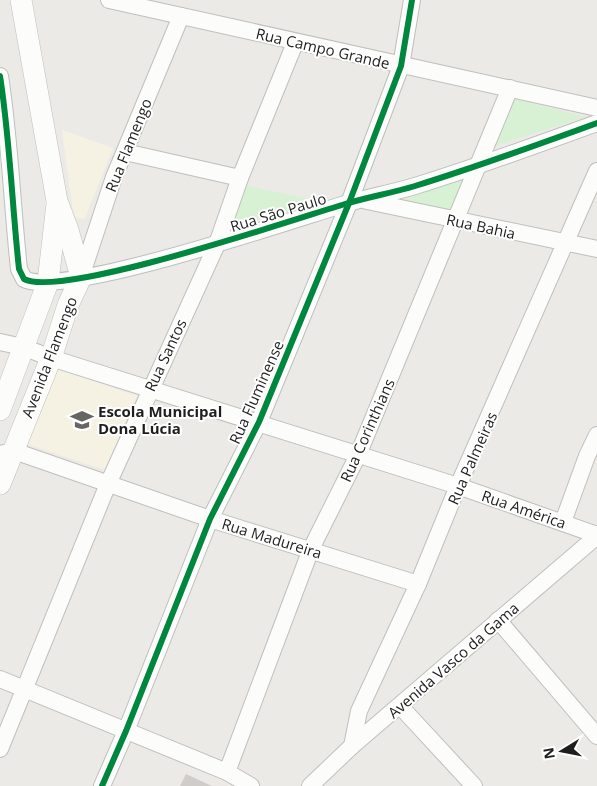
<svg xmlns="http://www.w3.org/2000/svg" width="597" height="786" viewBox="0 0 597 786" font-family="'Open Sans',sans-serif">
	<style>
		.education { fill: #f5f2e3 }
		.park { fill: #d8f0d4 }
		.building { fill: #cfccca }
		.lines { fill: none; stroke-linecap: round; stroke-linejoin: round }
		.minor-casing { stroke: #bfbfbd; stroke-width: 18 }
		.tertiary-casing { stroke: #bfbfbd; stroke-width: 22 }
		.minor { stroke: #fcfcfb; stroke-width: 16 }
		.tertiary { stroke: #fcfcfb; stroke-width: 21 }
		.cycleway-casing { stroke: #fff; stroke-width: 9 }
		.cycleway { stroke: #00873e; stroke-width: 6 }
		.labels { text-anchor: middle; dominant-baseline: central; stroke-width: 4; stroke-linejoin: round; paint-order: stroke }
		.street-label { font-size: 15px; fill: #1e1e1e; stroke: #fff }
		.poi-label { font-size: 15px; font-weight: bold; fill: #1e1e1e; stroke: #fff; text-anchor: start }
	</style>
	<rect width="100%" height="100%" fill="#eceae7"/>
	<g class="education">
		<path d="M62,130L113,148L85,218L80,219L75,217L72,205Z"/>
		<path d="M57,369L137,396L105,470L27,444Z"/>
	</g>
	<g class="park">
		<path d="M512,98L586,117L495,146Z"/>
		<path d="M465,176L452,216L385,200Z"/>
		<path d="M243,185L322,202L231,227Z"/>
	</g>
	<path class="building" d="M186,774L212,786H180Z"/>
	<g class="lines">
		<defs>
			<g id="minor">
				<path d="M109,0L597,108"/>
				<path d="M0,76C10,140 12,205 19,269L24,279C61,299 295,219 345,204C368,197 392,193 415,186C476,167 537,145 597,123"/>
				<path d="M125,152L240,178"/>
				<path d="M367,201L597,249"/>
				<path d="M81,277L114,177L181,16"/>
				<path d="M0,342L23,347L51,358L458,486L597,535"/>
				<path d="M0,454L14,451L210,519L418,584"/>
				<path d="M563,522L587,456L597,435"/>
				<path d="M498,620L597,736"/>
				<path d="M0,679L227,772L251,786"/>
				<path d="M400,706L474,786"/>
				<path d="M352,746L359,711L418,584L458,486L597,171"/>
				<path d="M0,749L108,484L217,244L240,178L295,43"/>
				<path d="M227,772L311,549L358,455L510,88"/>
				<path d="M102,786L126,731L210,519L259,422L349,203L401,66L412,0"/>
				<path d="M310,786L352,746L597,536"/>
			</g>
			<g id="tertiary">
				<path d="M0,410L48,282L57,204"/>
				<path d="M0,484L51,358L68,305L81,277L68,230L57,201L21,0"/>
			</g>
		</defs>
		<use href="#minor" class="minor-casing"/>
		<use href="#tertiary" class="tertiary-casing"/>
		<use href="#minor" class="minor"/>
		<use href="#tertiary" class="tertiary"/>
		<defs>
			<g id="cycleway">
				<path d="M0,76C10,140 12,205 19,269L24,279C61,299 295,219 345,204C368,197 392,193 415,186C476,167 537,145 597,123"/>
				<path d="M102,786L126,731L210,519L259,422L349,203L401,66L412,0"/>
			</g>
		</defs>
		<use href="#cycleway" class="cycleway-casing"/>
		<use href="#cycleway" class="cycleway"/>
	</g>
	<defs>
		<symbol id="school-bare" viewBox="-9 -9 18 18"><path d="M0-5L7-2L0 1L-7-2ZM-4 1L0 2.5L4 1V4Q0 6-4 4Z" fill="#666564" stroke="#fff" stroke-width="2.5" paint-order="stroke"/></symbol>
	</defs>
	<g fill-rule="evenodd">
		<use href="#school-bare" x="66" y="404" width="32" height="32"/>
	</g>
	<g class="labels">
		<g class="street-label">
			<text transform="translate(323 48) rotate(13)">Rua Campo Grande</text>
			<text transform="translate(128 145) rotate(-68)">Rua Flamengo</text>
			<text transform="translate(278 212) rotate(-17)">Rua São Paulo</text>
			<text transform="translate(481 226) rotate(12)">Rua Bahia</text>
			<text transform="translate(165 355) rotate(-65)">Rua Santos</text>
			<text transform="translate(49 357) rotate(-69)">Avenida Flamengo</text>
			<text transform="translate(256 392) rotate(-66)">Rua Fluminense</text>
			<text transform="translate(367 430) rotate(-66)">Rua Corinthians</text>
			<text transform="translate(472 458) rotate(-66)">Rua Palmeiras</text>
			<text transform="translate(524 509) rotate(19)">Rua América</text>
			<text transform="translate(272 538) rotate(17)">Rua Madureira</text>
			<text transform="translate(453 660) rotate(-41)">Avenida Vasco da Gama</text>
		</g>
		<g class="poi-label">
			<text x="98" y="411">Escola Municipal<tspan x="98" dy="17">Dona Lúcia</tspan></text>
		</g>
	</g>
	<g transform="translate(562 751) rotate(260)" stroke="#ffffff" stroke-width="4" paint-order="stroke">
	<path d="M0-4L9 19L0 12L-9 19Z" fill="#1e1e1e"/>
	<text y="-8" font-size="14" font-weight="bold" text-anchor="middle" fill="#1e1e1e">N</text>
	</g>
</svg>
